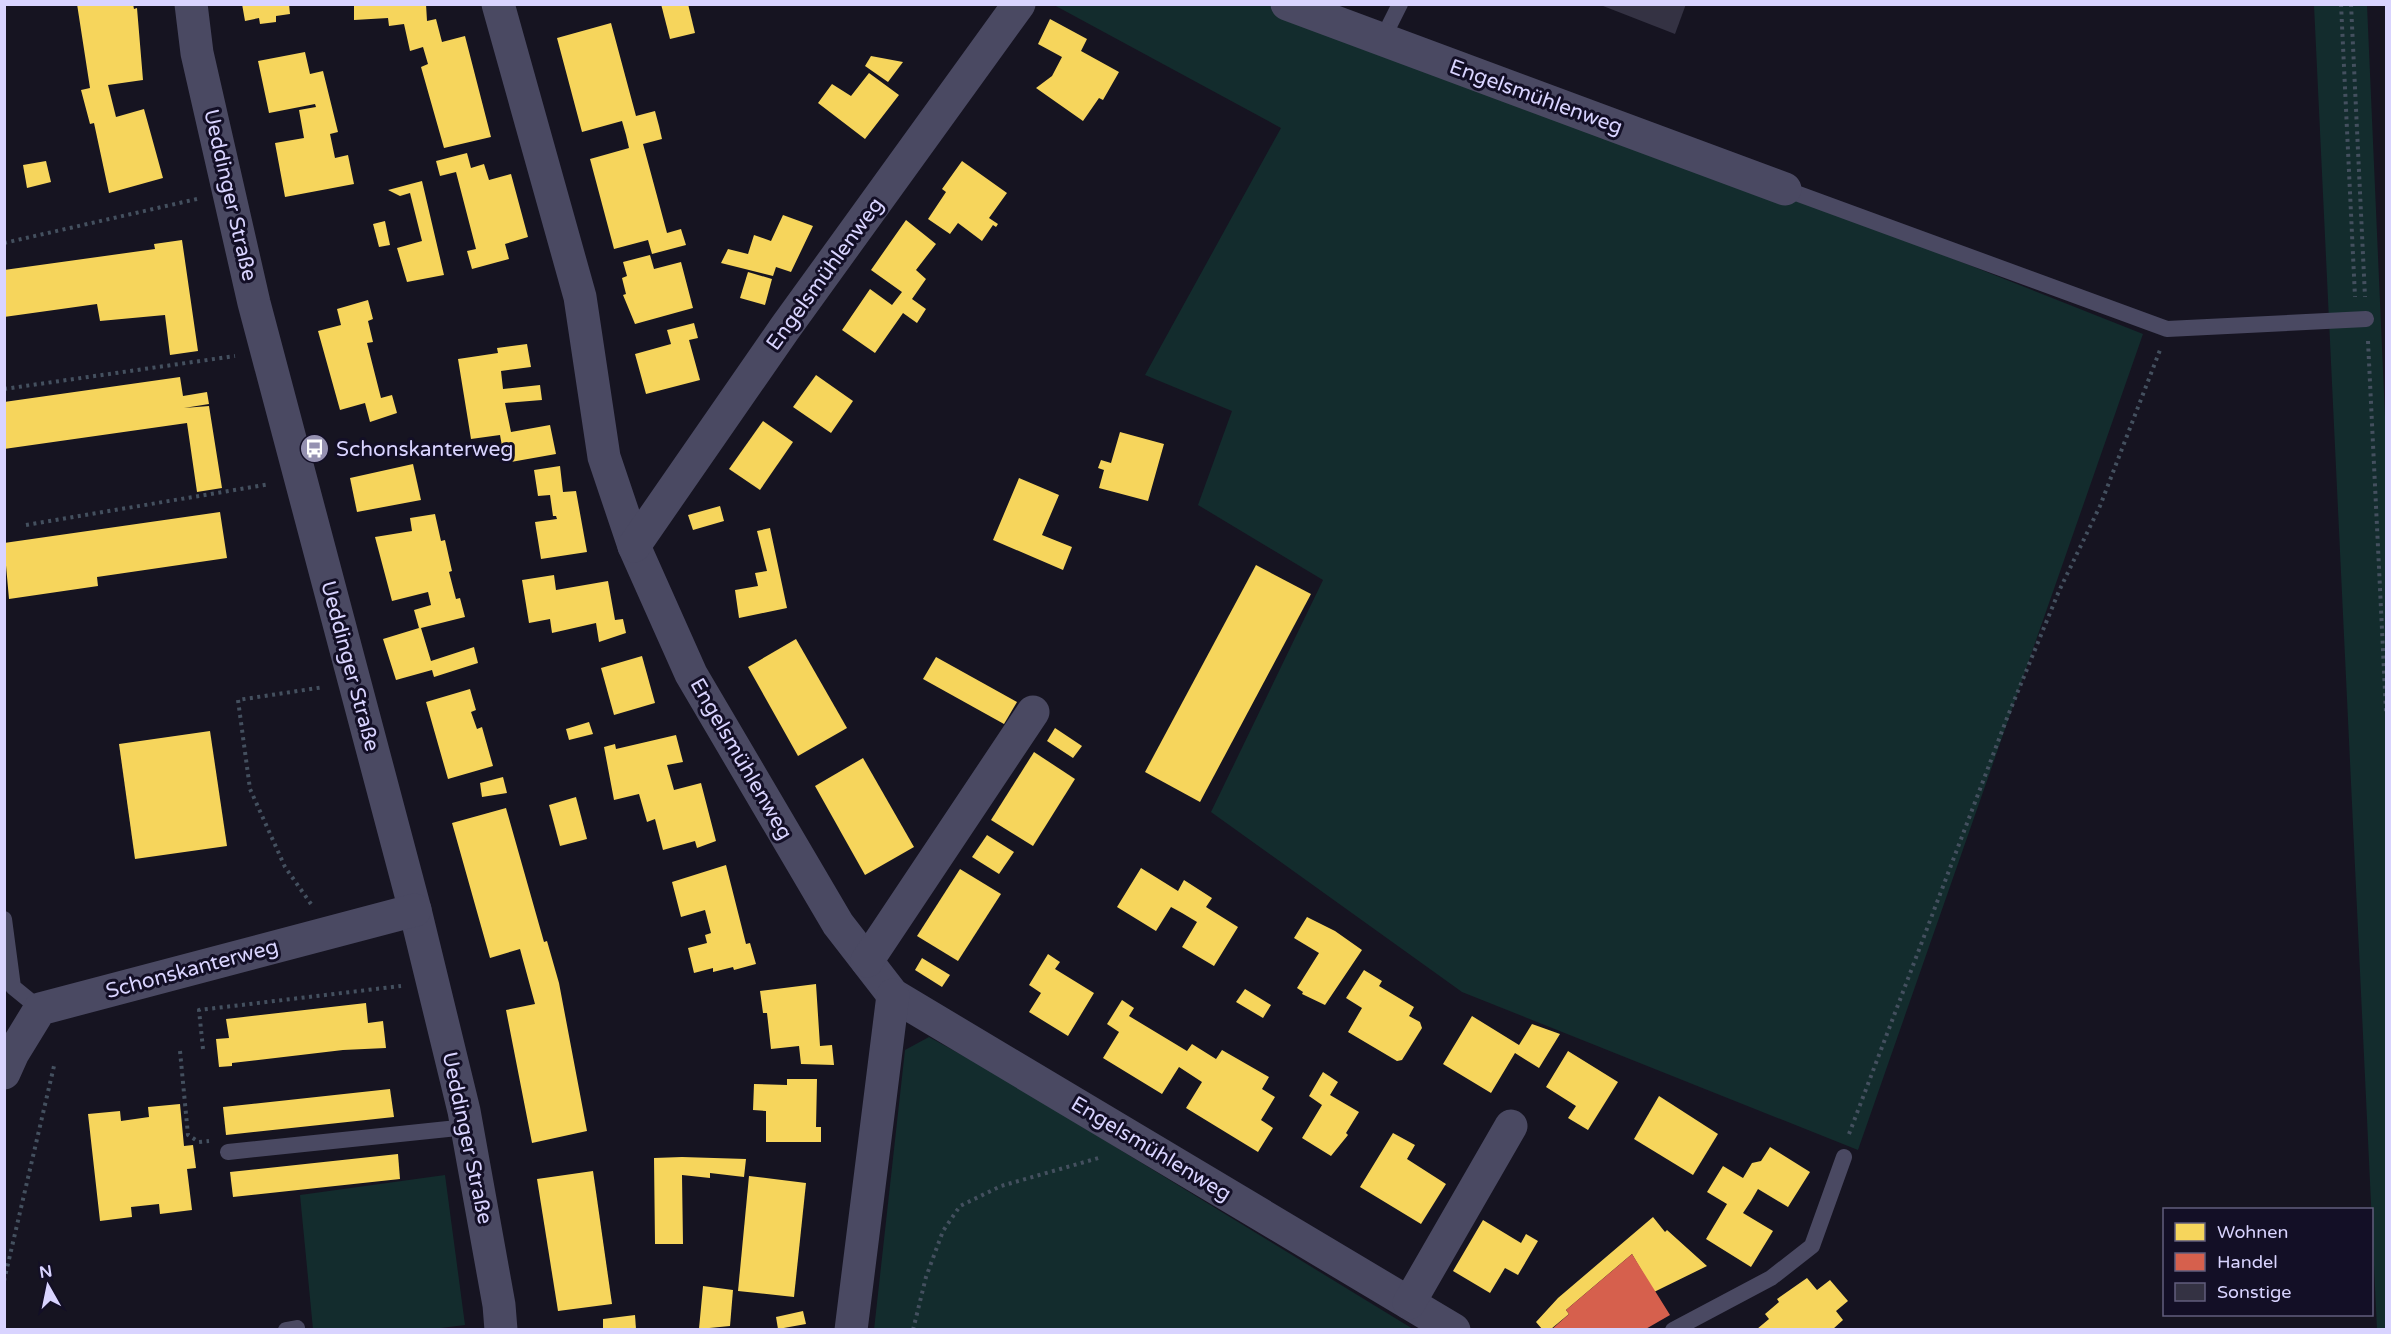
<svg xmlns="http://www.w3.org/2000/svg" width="2391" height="1334" viewBox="0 0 2391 1334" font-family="'Varela Round',sans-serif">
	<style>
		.green { fill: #132c2d }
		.homes { fill: #f6d55c }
		.shops { fill: #d6604d }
		.building { fill: #343243 }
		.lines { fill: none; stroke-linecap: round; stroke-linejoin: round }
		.path { stroke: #44505f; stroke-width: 4; stroke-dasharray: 3 4.5; stroke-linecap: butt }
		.lane { stroke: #4a4962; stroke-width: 16 }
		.street { stroke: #4a4962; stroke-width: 33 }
		.labels { text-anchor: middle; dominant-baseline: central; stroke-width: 6; stroke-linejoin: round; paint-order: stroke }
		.street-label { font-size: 21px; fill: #d9d4ff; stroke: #130f26 }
		.poi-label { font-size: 21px; fill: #d9d4ff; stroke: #130f26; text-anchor: start }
	</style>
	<rect width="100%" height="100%" fill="#161421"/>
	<g class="green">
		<path d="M1054,5H1314L2143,334L1858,1150L1462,992L1211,812L1323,580L1198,505L1232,411L1145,375L1281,128Z"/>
		<path d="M2314,5H2367L2386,439V1329H2377Z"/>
		<path d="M929,1037L993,1072L1413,1329L874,1330L905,1050Z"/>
		<path d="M445,1175L465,1325L425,1330L313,1329L300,1195Z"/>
	</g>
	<g class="homes">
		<path d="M77,4H133L134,9L137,8L143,80L108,85L116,117L144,109L163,178L109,193L94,123L90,124L81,90L90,88Z"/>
		<path d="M242,4H289L290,14L276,16V22L260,24L259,18L245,21Z"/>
		<path d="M354,4H426L427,21L436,19L442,42L465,36L491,137L444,148L421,67L428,64L423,47L410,51L404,24L389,26L388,18L354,20Z"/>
		<path d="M661,4H688L695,33L670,39Z"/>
		<path d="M1050,19L1087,39L1081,51L1119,72L1103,100L1099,98L1083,121L1036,88L1052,76L1062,57L1038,44Z"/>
		<path d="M611,23L636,116L655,111L659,126L662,139L643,144L667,233L681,229L686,245L652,254L648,240L614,249L590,159L629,148L626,135L622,121L582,132L557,38Z"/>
		<path d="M305,52L310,74L323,71L338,132L330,134L335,158L348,155L354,184L285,197L275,143L304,138L299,110L316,107L315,104L269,113L258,61Z"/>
		<path d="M871,56L903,62L888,82L865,66Z"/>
		<path d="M869,73L899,95L865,139L818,103L832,84L851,96Z"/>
		<path d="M467,153L471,168L484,164L489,180L511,174L528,237L505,244L509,259L472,269L467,251L476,249L456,172L440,176L436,161Z"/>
		<path d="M46,161L51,182L27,188L23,165Z"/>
		<path d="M962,161L1007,193L989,218L998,224L996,227L993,225L982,241L958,223L950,234L928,219L946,192L942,189Z"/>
		<path d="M422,181L444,275L407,282L397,248L422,241L410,193L400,196L388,190Z"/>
		<path d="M783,215L813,226L791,272L776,267L773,276L721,263L728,249L748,254L754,235L771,241Z"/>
		<path d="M906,220L936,244L916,270L926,279L912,299L926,309L917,323L903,313L875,353L842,330L870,289L892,305L902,292L871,270Z"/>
		<path d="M385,221L390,245L379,247L373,224Z"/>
		<path d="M182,240L198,351L170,355L165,315L100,321L97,304L4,317V270L155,249L154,244Z"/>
		<path d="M650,255L654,269L681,262L693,308L635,324L623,295L626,294L622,278L627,276L623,262Z"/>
		<path d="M748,272L772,279L765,305L740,298Z"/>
		<path d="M368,300L373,319L368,321L373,342L367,343L381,398L392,395L397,413L370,422L365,403L340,410L318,331L341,325L337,309Z"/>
		<path d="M694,323L698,338L689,340L700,380L646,394L635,354L671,344L667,330Z"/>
		<path d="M527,344L531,367L501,371L503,389L540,385L542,400L505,403L511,432L550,425L556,454L505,463L500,435L471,439L458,359L498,353L497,348Z"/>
		<path d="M816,375L853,401L831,433L793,407Z"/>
		<path d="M180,377L183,396L207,392L209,404L184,408L209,406L222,488L197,492L187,423L4,449V402Z"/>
		<path d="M763,421L793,442L760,490L729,469Z"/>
		<path d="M1120,432L1164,444L1148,501L1099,488L1104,470L1098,468L1101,460L1111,463Z"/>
		<path d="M413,464L421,500L357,512L350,478Z"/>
		<path d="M560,466L563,492L576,491L587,552L541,559L535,522L557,519L556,516H553L550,495L538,496L534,470Z"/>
		<path d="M1019,478L1059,495L1042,535L1072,547L1063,570L993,540Z"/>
		<path d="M720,506L724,521L693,530L688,515Z"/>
		<path d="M220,512L227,558L97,577L98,586L9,599L4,543Z"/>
		<path d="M435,514L441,541L445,540L452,571L449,572L456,599L460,598L465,617L421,628L431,661L474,647L478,663L434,677L432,670L396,680L383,639L419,628L414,610L431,605L428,592L392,601L375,537L412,531L410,518Z"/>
		<path d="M770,528L787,608L739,618L735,590L758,586L755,573L767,571L757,531Z"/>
		<path d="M1256,565L1311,594L1200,802L1145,772Z"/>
		<path d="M554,575L556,590L608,581L615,620L623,619L626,633L599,642L596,623L552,633L550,619L529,623L522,580Z"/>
		<path d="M796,639L847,728L798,756L748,667Z"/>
		<path d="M642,656L655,703L614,715L601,668Z"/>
		<path d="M936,657L1017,702L1004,724L923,679Z"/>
		<path d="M470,689L476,710L471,712L477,729L482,727L493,766L448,779L426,702Z"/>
		<path d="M589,722L593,734L569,740L566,729Z"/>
		<path d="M1055,728L1082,746L1073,758L1047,741Z"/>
		<path d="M210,731L227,846L135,859L119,744Z"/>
		<path d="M676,735L683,762L667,765L674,790L701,783L716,841L697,848L695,841L663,850L655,819L647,822L639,794L614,800L604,747L615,744L616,749Z"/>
		<path d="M1034,752L1075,779L1033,846L991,820Z"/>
		<path d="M863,758L914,847L865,875L815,786Z"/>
		<path d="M503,777L507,793L482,797L480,783Z"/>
		<path d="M576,797L587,839L560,846L549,805Z"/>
		<path d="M506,808L544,942L547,941L559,983L587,1131L532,1143L506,1010L535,1004L520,949L490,958L452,823Z"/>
		<path d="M987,835L1014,852L999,874L972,857Z"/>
		<path d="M726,865L746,944L750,943L756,964L734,970L733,967L713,972V968L694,973L688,948L707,943L705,935L711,933L705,910L681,917L672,882Z"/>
		<path d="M1141,868L1178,891L1184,880L1212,898L1206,907L1238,927L1214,966L1182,947L1197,922L1182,913L1171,907L1156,931L1117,907Z"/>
		<path d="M960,869L1001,894L958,961L917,936Z"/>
		<path d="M1307,917L1335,931L1362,950L1325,1005L1302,994L1303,992L1297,988L1319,953L1294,938Z"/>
		<path d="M1048,954L1060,962L1055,969L1094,993L1068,1036L1029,1012L1041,993L1029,985Z"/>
		<path d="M922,958L950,975L942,987L915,970Z"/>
		<path d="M1364,970L1382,981L1379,986L1414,1007L1409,1016L1420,1022L1422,1028L1402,1060L1397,1061L1348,1032L1362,1008L1346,998Z"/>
		<path d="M816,984L820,1046L832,1045L834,1065L801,1064L799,1046L771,1049L767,1013H763L760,991Z"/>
		<path d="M1245,989L1271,1005L1263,1018L1236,1002Z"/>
		<path d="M1122,1000L1134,1008L1129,1016L1187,1051L1192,1044L1216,1059L1222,1050L1269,1077L1262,1089L1275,1097L1261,1120L1273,1128L1258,1152L1186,1108L1202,1082L1179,1067L1162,1094L1103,1058L1119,1032L1107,1024Z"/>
		<path d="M366,1003L368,1023L383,1021L386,1048L343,1050L232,1063V1066L219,1067L216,1039L229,1038L226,1019Z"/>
		<path d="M1472,1016L1519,1045L1532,1024L1560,1034L1539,1068L1515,1053L1491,1093L1443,1064Z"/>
		<path d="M1568,1051L1618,1082L1588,1130L1568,1118L1576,1106L1546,1087Z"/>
		<path d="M1323,1072L1338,1082L1330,1095L1359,1112L1346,1133L1348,1135L1331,1156L1302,1138L1322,1105L1309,1096Z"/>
		<path d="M787,1079H817L816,1127H821V1142H766V1111L753,1110L754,1084L787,1085Z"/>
		<path d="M390,1089L394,1117L226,1135L223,1107Z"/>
		<path d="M1659,1096L1718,1134L1693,1175L1634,1139Z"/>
		<path d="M180,1104L184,1146L193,1145L196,1168L187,1169L192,1210L160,1214L159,1204L131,1207L132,1217L100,1221L88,1114L120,1111L121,1121L149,1117L148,1107Z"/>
		<path d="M1393,1133L1415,1145L1407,1159L1446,1184L1421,1224L1360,1187Z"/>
		<path d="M1770,1147L1810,1172L1788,1207L1758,1189L1751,1201L1743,1213L1773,1231L1751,1267L1706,1239L1727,1204L1707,1192L1723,1166L1743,1178L1752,1163L1761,1161Z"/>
		<path d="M398,1154L400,1179L233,1197L230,1172Z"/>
		<path d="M682,1157L746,1159L744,1177L710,1173V1178L682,1175L683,1244H655L654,1158Z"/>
		<path d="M593,1171L612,1304L558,1311L537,1179Z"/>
		<path d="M749,1176L806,1183L794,1297L738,1291Z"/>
		<path d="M1653,1217L1665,1232L1667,1230L1707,1266L1654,1292L1632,1254L1566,1310L1569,1314L1551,1329H1542L1536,1322L1558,1298Z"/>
		<path d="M1483,1220L1521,1243L1526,1234L1538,1241L1518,1275L1505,1268L1490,1293L1453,1271Z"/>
		<path d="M1807,1278L1817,1290L1830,1280L1848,1301L1836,1311L1843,1320L1833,1329H1757L1769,1319L1765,1314L1779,1302L1777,1299Z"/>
		<path d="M703,1286L733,1290L730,1326L699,1329Z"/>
		<path d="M803,1311L806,1324L778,1329L776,1317Z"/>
		<path d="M635,1315L636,1329H603V1319Z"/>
	</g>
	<path class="shops" d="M1632,1254L1670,1315L1644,1330H1551L1569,1314L1566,1310Z"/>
	<path class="building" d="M1598,4H1686L1675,34Z"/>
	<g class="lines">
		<g class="path">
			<path d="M2341,4L2355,297"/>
			<path d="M2351,4L2365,297"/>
			<path d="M4,243L197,199"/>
			<path d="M2368,341L2386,712"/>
			<path d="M4,389L235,356"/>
			<path d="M26,525L270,484"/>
			<path d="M311,904L285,867L250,789L238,700L324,687"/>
			<path d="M203,1049L199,1010L401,986"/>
			<path d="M180,1051L188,1135L199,1142L209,1141"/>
			<path d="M1849,1134L2007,718L2059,591L2100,506L2160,350"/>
			<path d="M4,1281L54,1066"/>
			<path d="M913,1330L926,1277L943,1231L960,1206L1001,1186L1102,1157"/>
		</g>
		<g class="lane">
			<path d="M1382,40L1400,4"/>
			<path d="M1785,189L2167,329L2366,319"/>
			<path d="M4,919L13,987L40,1009"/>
			<path d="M228,1152L467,1127"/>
			<path d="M286,1330L297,1328"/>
			<path d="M1673,1330L1771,1278L1812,1246L1844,1157"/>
		</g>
		<g class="street">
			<path d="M191,4L197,53L254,303L415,910L464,1111L499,1305L501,1330"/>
			<path d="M498,4L580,297L604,457L634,546L691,674L838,924L893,995L1454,1330"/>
			<path d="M1287,4L1785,189"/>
			<path d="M634,546L785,328L1019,4"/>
			<path d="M867,961L1033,712"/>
			<path d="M4,1073L13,1053L40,1009L415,910"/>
			<path d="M1409,1303L1511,1126"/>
			<path d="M851,1330L893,995"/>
		</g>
	</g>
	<defs>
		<symbol id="bus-disc" viewBox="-11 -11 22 22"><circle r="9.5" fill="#9591b1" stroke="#130f26"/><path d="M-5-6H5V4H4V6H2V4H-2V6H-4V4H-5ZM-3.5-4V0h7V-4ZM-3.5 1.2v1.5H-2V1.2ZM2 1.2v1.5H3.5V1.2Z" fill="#fff"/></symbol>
	</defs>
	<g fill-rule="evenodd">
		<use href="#bus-disc" x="298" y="432" width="33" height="33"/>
	</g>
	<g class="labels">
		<g class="street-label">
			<text transform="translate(1536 97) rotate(20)">Engelsmühlenweg</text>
			<text transform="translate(230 195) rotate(77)">Ueddinger Straße</text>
			<text transform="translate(825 274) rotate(-54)">Engelsmühlenweg</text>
			<text transform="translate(350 666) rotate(75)">Ueddinger Straße</text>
			<text transform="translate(741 759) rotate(60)">Engelsmühlenweg</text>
			<text transform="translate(192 969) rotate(-15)">Schonskanterweg</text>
			<text transform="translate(467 1138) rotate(78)">Ueddinger Straße</text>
			<text transform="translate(1151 1149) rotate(31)">Engelsmühlenweg</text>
		</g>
		<g class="poi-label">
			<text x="336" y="449">Schonskanterweg</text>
		</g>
	</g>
	<rect width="2391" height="1334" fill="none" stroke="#d9d4ff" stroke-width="12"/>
	<rect x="2163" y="1208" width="210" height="108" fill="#130f26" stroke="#625e7d" stroke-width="1.5"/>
	<rect x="2175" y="1223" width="30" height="18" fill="#f6d55c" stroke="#625e7d" stroke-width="1.5"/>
	<text x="2217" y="1238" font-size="18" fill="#d9d4ff">Wohnen</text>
	<rect x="2175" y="1253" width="30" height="18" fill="#d6604d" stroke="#625e7d" stroke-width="1.5"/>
	<text x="2217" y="1268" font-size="18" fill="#d9d4ff">Handel</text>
	<rect x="2175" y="1283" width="30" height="18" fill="#343243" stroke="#625e7d" stroke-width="1.5"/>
	<text x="2217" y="1298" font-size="18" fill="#d9d4ff">Sonstige</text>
	<g transform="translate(48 1286) rotate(351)" stroke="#130f26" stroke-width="4.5" paint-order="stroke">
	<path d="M0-4.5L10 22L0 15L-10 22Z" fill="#d9d4ff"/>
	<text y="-9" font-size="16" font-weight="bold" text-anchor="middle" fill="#d9d4ff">N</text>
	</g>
</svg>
